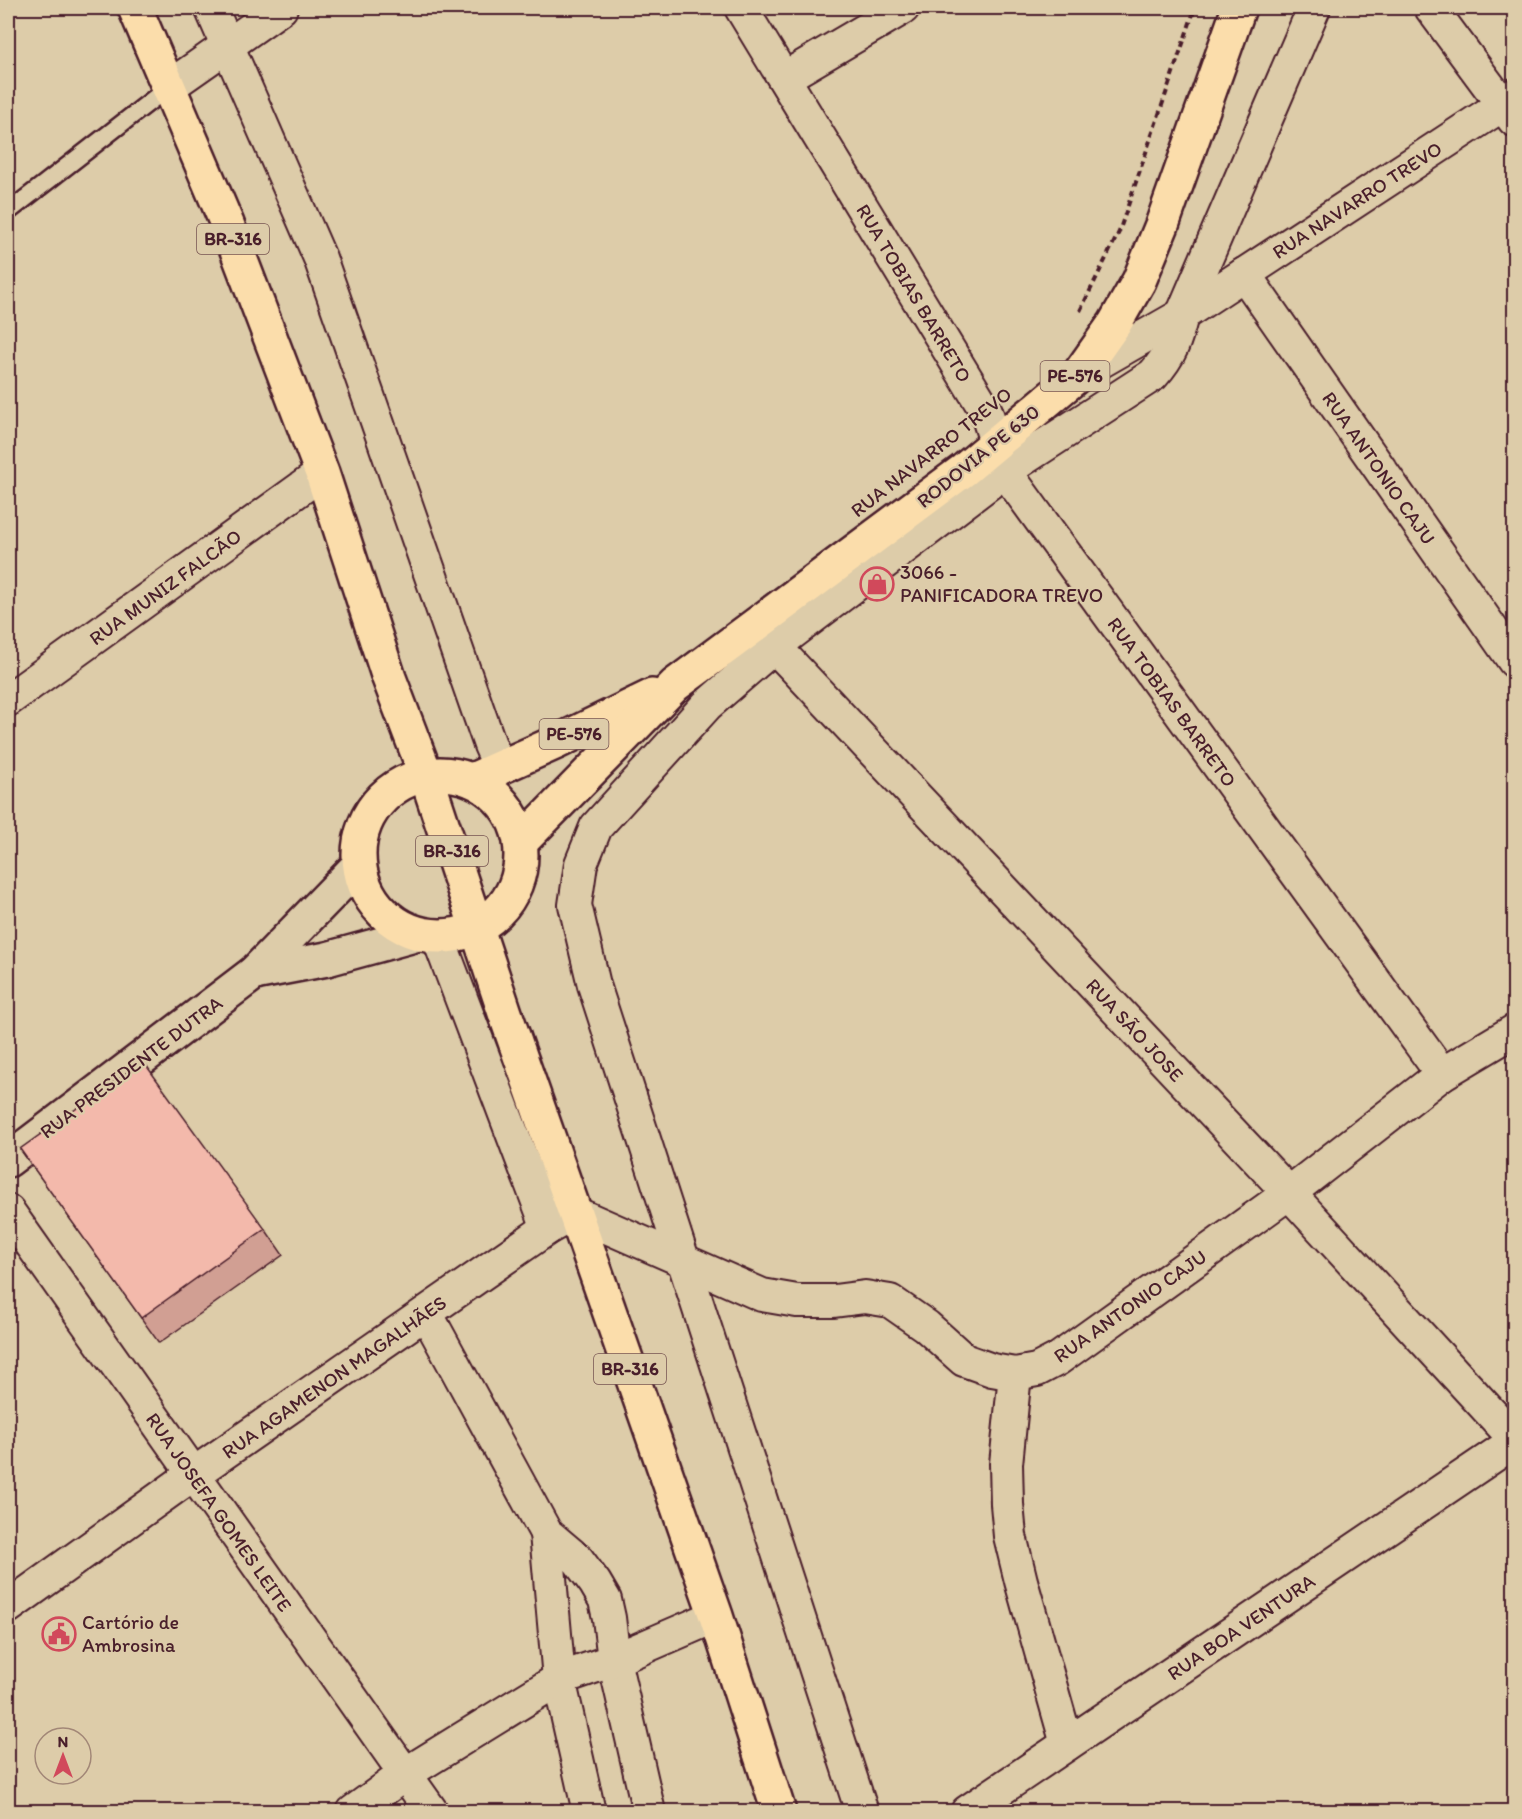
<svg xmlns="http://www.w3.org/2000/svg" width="1522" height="1819" viewBox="0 0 1522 1819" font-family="Itim,sans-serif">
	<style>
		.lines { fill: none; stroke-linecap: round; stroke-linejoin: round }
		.service-casing { stroke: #4a1f2b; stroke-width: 21 }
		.minor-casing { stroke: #4a1f2b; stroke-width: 36 }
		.secondary-casing { stroke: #4a1f2b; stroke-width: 38 }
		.primary-casing { stroke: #4a1f2b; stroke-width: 38 }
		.trunk-casing { stroke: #4a1f2b; stroke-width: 38 }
		.path { stroke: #4a1f2b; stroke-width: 4; stroke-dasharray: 6 4.5; stroke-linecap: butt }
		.service { stroke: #ddcca9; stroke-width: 16 }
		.minor { stroke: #ddcca9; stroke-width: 32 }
		.secondary { stroke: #ddcca9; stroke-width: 33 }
		.primary { stroke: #fbddab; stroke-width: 33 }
		.trunk { stroke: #fbddab; stroke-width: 33 }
		.wall { fill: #d19f93; stroke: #4a1f2b; stroke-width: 1.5 }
		.building { fill: #f3b9ab; stroke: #4a1f2b; stroke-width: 1.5 }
		.labels { text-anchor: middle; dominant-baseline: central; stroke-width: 4.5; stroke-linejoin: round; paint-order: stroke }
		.shield { fill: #ddcca9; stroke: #765351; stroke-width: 1.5 }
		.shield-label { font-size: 18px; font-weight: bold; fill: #4a1f2b }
		.street-label { font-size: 20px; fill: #4a1f2b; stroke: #ddcca9 }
		.poi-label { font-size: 20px; fill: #4a1f2b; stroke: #ddcca9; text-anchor: start }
	</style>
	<rect width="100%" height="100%" fill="#ddcca9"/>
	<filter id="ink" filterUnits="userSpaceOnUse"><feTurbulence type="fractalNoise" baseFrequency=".0167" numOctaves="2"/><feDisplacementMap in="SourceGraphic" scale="12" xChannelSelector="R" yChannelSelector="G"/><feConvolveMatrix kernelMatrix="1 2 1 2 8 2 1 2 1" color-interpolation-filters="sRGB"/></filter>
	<g filter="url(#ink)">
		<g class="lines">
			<defs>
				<path id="service" d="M8,212L170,86"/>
				<g id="minor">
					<path d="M211,8L320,258L490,745L500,768"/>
					<path d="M741,8L986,411L1005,471L1442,1074"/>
					<path d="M1431,8L1514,120"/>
					<path d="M784,78L903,8"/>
					<path d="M170,86L281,8"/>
					<path d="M1244,274L1514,661"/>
					<path d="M1079,374L1182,315L1502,105L1514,95"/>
					<path d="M761,632L1289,1193L1514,1438"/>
					<path d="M8,700L322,473"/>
					<path d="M438,937L548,1228"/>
					<path d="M8,1211L432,1812"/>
					<path d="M426,1313L546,1533L578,1560L595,1583L605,1600L609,1618L614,1660L649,1812"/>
					<path d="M1015,1374L1006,1464L1007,1504L1010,1536L1021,1581L1067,1744"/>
					<path d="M546,1533L559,1679L589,1812"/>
					<path d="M8,1607L192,1475L548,1228L575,1213L762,1295L797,1301H834L865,1297L890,1301L926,1326L964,1360L992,1370L1015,1374L1037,1370L1058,1359L1289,1193L1442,1074L1514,1031"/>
					<path d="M353,1812L405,1774L559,1679L614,1660L716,1616"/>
					<path d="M862,1812L594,985L575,905L581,864L596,827L707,705L775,646L1005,471L1153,375C1171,355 1176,340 1182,315L1314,8"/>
					<path d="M967,1812L1514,1442"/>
				</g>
				<g id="secondary">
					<path d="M254,973L327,959L418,934"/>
					<path d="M8,1160L254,973L359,865"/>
				</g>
				<g id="primary">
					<circle cx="440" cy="855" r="81"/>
					<path d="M472,780L557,742L652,696"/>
					<path d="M521,842L675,685L964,470L1079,374L1115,323L1139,281L1162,225L1239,8"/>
				</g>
				<path id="trunk" d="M135,8L227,224L322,473L389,678L426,775L505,1013L716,1616L779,1812"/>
			</defs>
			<use href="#service" class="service-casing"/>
			<use href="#minor" class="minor-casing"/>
			<use href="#secondary" class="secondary-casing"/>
			<use href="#primary" class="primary-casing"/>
			<use href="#trunk" class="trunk-casing"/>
			<path class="path" d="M1080,311L1119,232L1195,8"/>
			<use href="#service" class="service"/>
			<use href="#minor" class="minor"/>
			<use href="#secondary" class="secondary"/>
			<use href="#primary" class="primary"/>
			<use href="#trunk" class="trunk"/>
		</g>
		<path class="wall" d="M20,1149L265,1229L283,1255L159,1343Z"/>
		<path class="building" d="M143,1061L265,1229L141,1318L20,1149Z"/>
	</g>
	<defs>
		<symbol id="shop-ring" viewBox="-11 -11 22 22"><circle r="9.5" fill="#ddcca9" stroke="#d1495b" stroke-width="1.5"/><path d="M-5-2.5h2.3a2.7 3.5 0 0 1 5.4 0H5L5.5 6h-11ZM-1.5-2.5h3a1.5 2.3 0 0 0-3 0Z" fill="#d1495b"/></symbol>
		<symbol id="civic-ring" viewBox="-11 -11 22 22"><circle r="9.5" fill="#ddcca9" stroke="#d1495b" stroke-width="1.5"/><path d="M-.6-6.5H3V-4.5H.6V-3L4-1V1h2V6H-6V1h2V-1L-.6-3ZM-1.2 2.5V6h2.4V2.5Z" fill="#d1495b"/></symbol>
	</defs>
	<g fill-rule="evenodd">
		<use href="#shop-ring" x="858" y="565" width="38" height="38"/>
		<use href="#civic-ring" x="40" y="1615" width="38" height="38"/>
	</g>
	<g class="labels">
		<g class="shield">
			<rect x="197" y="224" width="72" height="30" rx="4.5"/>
			<rect x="1040.5" y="361" width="69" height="30" rx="4.5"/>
			<rect x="539.5" y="719" width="69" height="30" rx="4.5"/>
			<rect x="416" y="836" width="72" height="30" rx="4.5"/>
			<rect x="594" y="1354" width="72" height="30" rx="4.5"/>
		</g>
		<g class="shield-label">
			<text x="233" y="239">BR-316</text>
			<text x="1075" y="376">PE-576</text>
			<text x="574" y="734">PE-576</text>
			<text x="452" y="851">BR-316</text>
			<text x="630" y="1369">BR-316</text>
		</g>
		<g class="street-label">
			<text transform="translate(1357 200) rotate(-33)">RUA NAVARRO TREVO</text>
			<text transform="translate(914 293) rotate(59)">RUA TOBIAS BARRETO</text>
			<text transform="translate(931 452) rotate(-38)">RUA NAVARRO TREVO</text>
			<text transform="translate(978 456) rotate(-39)">RODOVIA PE 630</text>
			<text transform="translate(1379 468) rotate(55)">RUA ANTONIO CAJU</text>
			<text transform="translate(165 587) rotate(-36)">RUA MUNIZ FALCÃO</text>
			<text transform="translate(1172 702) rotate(54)">RUA TOBIAS BARRETO</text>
			<text transform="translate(1135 1030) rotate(47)">RUA SÃO JOSE</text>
			<text transform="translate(131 1067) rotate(-37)">RUA PRESIDENTE DUTRA</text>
			<text transform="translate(1130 1306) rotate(-35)">RUA ANTONIO CAJU</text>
			<text transform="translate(334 1377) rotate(-35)">RUA AGAMENON MAGALHÃES</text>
			<text transform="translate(219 1512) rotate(55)">RUA JOSEFA GOMES LEITE</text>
			<text transform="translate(1241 1627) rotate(-34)">RUA BOA VENTURA</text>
		</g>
		<g class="poi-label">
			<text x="900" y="572">3066 -<tspan x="900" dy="23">PANIFICADORA TREVO</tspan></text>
			<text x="82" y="1622">Cartório de<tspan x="82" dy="23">Ambrosina</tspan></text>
		</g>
	</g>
	<rect width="1522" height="1819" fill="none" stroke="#ddcca9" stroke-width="30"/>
	<rect x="15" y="15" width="1492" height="1789" fill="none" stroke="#4a1f2b" stroke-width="2" filter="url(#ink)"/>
	<g transform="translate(63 1756)"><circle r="28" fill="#ddcca9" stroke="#a28777" stroke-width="1.5"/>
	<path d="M0-4.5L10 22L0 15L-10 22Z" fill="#d1495b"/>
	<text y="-9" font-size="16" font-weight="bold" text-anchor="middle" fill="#4a1f2b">N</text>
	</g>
</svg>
